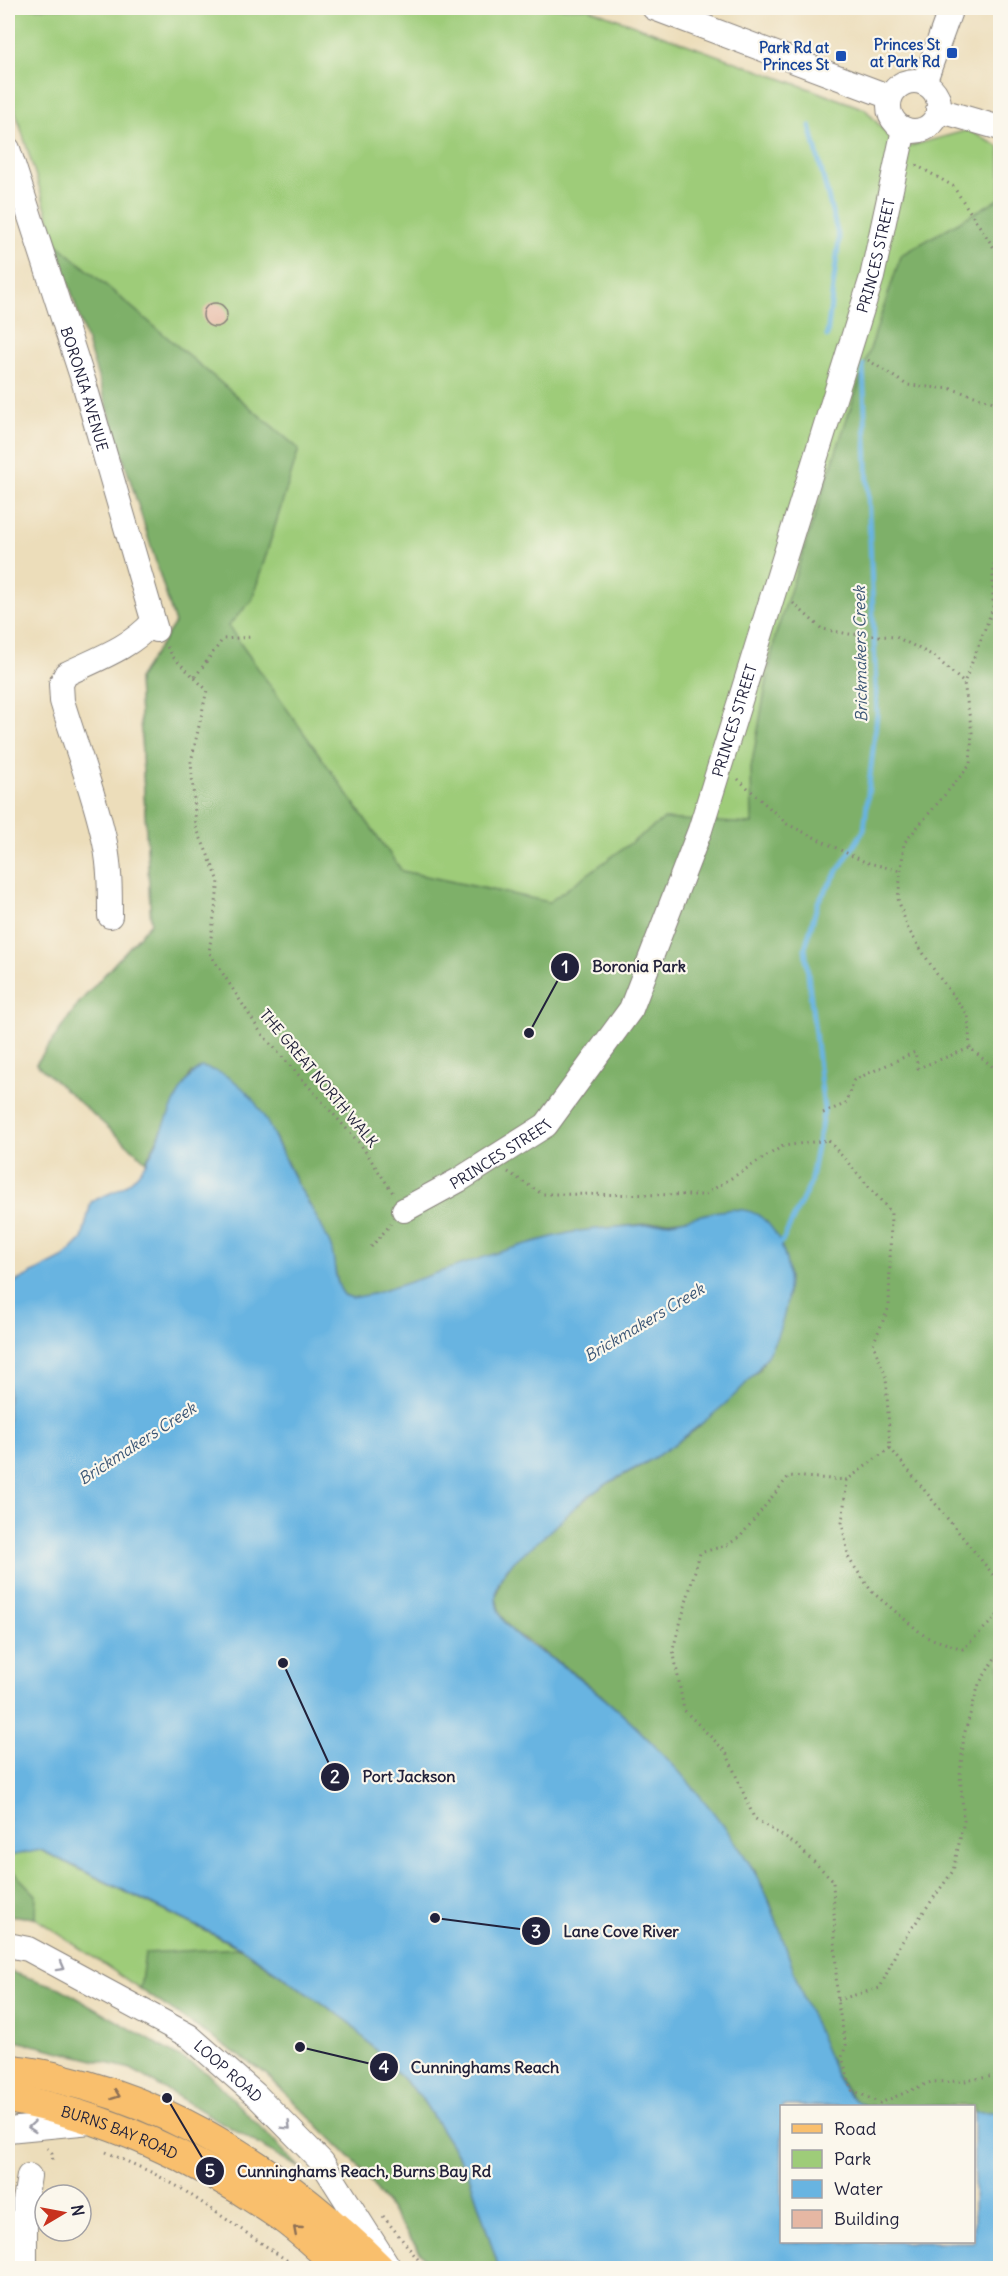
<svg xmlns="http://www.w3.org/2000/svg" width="1008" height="2276" viewBox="0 0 1008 2276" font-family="Delius,sans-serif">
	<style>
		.green { fill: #9ecc79; stroke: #60775a; stroke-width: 1.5 }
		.forest { fill: #7eb069; stroke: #506952; stroke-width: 1.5 }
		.water { fill: #68b4e1; stroke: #456b8e; stroke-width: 1.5 }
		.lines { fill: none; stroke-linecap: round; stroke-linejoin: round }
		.stream { stroke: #68b4e1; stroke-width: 5 }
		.building { fill: #e6b7a3 }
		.minor-casing { stroke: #87807a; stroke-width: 26 }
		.major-casing { stroke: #87807a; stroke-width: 32 }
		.path { stroke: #87807a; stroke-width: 3; stroke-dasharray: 1.5 4.5; stroke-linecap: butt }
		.minor { stroke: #fff; stroke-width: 24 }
		.major { stroke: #f9bf6d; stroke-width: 30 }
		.oneway { stroke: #9c9ca7 }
		.oneway2 { stroke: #8e7054 }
		.transit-dot { fill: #1a4fb4; stroke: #fbf7ec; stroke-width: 2 }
		.labels { text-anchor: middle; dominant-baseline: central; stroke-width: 4.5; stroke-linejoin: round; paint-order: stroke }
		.transit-label { font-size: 15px; font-weight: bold; fill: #164399; stroke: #fbf7ec; text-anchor: end }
		.street-label { font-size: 15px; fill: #22223b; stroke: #fbf7ec }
		.water-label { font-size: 16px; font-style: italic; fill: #3a5575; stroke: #fbf7ec }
		.leader { fill: none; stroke: #22223b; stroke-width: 2 }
		.callout-dot { fill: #22223b; stroke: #fbf7ec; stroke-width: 2 }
		.mark-label { font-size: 18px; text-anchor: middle; font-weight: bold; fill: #fff }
		.callout-label { font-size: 16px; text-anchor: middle; font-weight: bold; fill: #22223b; stroke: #fbf7ec; stroke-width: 4.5; stroke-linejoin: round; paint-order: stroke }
	</style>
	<rect width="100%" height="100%" fill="#fbf7ec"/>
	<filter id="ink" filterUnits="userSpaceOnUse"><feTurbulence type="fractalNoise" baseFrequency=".0167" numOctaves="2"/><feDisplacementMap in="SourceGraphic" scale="12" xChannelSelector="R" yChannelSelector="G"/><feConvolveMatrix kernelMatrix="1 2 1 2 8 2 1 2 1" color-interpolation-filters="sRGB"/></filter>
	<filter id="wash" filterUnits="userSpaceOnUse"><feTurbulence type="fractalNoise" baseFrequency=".008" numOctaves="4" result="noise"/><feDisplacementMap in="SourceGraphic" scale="24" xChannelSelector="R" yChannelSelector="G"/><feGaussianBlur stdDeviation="1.35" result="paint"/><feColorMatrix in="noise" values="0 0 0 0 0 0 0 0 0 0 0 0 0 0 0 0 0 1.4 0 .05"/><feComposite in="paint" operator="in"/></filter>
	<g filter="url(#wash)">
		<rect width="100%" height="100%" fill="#ecddba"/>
		<g class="green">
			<path d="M8,8H587L865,109L900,149L968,130L1000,147V2112H974V2106H866L529,1244L409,1284L159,1140L36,1064L79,1003L151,923L138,679L175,623L8,87Z"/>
			<path d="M40,1850L240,1948L348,2021L487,2236L499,2268H432L359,2166L265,2073L35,1918L8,1915V1856Z"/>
		</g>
		<g class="forest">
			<path d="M1000,198V2112H974V2106H866L855,2101L837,2077L804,2001L770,1902L755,1871L667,1760L599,1693L574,1673L510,1629L500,1614L496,1597L501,1578L514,1560L543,1537L569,1512L601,1487L644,1464L694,1431L760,1369L779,1329L788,1295L789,1278L784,1252L766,1221L688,1219L574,1232L529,1244L409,1284L362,1297L352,1298L344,1295L339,1289L331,1249L325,1234L293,1175L275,1137L191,1073L146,1161L36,1064L79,1003L151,923L138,679L175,623L56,243L299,449L252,600L228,626L402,871L549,902L664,819L752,824L751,768L775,637L901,255Z"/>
			<path d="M8,1866L36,1895L35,1918L8,1915Z"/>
			<path d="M240,1948L348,2021L422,2099L468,2172L499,2268H432L359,2166L265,2073L140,1989L145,1953Z"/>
			<path d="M8,1971L60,1988L207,2073L301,2169L131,2069L8,2039Z"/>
		</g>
		<path class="water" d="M201,1067C256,1077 270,1131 292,1174C305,1199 321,1221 331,1247C336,1263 333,1281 344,1295L352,1298L373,1294C438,1274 503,1248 569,1233C603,1226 637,1227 671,1222C697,1219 739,1198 762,1218C782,1234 790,1265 788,1289C784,1350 747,1388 701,1424C683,1438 664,1453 643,1464C629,1472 615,1478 602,1487C579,1501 562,1520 542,1538C524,1554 495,1570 496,1598C497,1629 530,1645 552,1659C622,1705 698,1785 744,1855C755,1871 763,1887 770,1904C783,1935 792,1969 804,2000C810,2015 817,2029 823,2044C830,2061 836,2079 847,2093C853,2100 859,2103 866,2106H782V2242H974V2112H1000V2268H499L468,2172L422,2099L348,2021L240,1947L41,1850L8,1856V1283L15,1282L64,1257L82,1239L91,1202C104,1195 122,1190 132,1180C163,1151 169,1089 201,1067Z"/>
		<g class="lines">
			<g class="stream">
				<path d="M810,126L839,239L827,336"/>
				<path d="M775,1247L783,1240L810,1184L824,1110L805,948L818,902L864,830L877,714L863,365"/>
			</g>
		</g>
		<g id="blocks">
			<circle class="building" cx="215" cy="315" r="12"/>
		</g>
	</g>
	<g filter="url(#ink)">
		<use href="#blocks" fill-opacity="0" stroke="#87807a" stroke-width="1.5"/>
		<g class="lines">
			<defs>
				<g id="minor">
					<path d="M654,8L890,97"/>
					<circle cx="914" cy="106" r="25"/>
					<path d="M924,83L951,8"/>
					<path d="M938,110L1000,128"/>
					<path id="s1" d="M8,149L84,383L156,630"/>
					<path d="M110,916C110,892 110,867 105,843C95,794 76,748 62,701L61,684L66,674C97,659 130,648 153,622"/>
					<path id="s2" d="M404,1210L459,1180L546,1125L631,1009L700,830L775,588L872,277L904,129"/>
					<path id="s3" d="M8,1945L28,1949L189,2036L255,2094L322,2162L388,2266"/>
					<path d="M8,2130L91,2122"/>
					<path d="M25,2268V2201L29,2176"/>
				</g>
				<g id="major">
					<path d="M8,2069C25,2072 44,2074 61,2079C185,2108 290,2179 379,2268"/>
					<path id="s4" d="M8,2098C104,2115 198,2158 279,2215C301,2230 321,2250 341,2268"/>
				</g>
			</defs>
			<use href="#minor" class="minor-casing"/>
			<use href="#major" class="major-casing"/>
			<g class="path">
				<path d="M916,165L953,186L1000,257"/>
				<path d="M868,360L907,385L952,389L1000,404"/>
				<path d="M793,603L822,629L849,634L896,637L934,656L964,683"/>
				<path d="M167,647L174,658L207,690L191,762L196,827L219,881L209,952L261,1033L361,1145L393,1193"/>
				<path d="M195,677L223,639L253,637"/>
				<path d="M738,779L787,824L865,862L901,871"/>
				<path d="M970,1048L968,1015L936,973L908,929L898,899L904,843L970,765L972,732L964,683L993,608V578L1000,484"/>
				<path d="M823,1113L845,1104L854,1080L915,1052L918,1068L970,1048L1000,1073"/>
				<path d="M508,1172L542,1194L704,1195L783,1146L828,1140L891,1212L889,1307L873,1344L886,1377L890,1448"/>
				<path d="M371,1247L391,1224"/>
				<path d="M890,1448L847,1480L789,1476L740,1537L727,1545L700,1553L673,1649L684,1710L726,1752L754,1818L795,1844L833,1880L837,2000L846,2045L842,2057L852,2090L880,2103L931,2082L965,2081L1000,2075"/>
				<path d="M890,1448L1000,1583"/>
				<path d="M847,1480L842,1523L849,1559L872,1592L926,1637L963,1649L1000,1613"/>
				<path d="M837,2000L880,1988L899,1946L953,1871L964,1821L960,1775L964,1735L979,1684L1000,1650"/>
				<path d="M47,2148L52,2153L53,2163"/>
				<path d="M106,2152L153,2173L182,2189L298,2268"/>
				<path d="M383,2216L425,2268"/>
			</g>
			<use href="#minor" class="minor"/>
			<use href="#major" class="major"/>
		</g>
		<defs><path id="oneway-chevron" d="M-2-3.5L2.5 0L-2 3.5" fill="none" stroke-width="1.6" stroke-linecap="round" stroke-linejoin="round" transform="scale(1.5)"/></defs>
		<g class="oneway">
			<use href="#oneway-chevron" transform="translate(61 1967) rotate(29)"/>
			<use href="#oneway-chevron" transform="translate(287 2126) rotate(45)"/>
			<use href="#oneway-chevron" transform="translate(32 2127) rotate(175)"/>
		</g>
		<g class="oneway2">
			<use href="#oneway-chevron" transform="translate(116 2095) rotate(20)"/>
			<use href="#oneway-chevron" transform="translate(297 2230) rotate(-139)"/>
		</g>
	</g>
	<g class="transit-dot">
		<rect x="946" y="47" width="12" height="12" rx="3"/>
		<rect x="835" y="50" width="12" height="12" rx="3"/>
	</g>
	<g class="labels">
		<g class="transit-label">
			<text x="940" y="44">Princes St<tspan x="940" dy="17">at Park Rd</tspan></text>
			<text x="829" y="47">Park Rd at<tspan x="829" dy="17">Princes St</tspan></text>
		</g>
		<g class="street-label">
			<text stroke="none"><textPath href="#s2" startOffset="1102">PRINCES STREET</textPath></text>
			<text stroke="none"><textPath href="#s1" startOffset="252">BORONIA AVENUE</textPath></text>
			<text stroke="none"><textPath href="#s2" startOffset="616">PRINCES STREET</textPath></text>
			<text transform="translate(319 1078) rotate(50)">THE GREAT NORTH WALK</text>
			<text stroke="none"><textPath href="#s2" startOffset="112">PRINCES STREET</textPath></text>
			<text stroke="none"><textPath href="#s3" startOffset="256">LOOP ROAD</textPath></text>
			<text stroke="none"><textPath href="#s4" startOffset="117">BURNS BAY ROAD</textPath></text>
		</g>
		<g class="water-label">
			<text transform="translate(860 654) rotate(-91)">Brickmakers Creek</text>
			<text transform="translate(644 1322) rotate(-31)">Brickmakers Creek</text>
			<text transform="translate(137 1443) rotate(-33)">Brickmakers Creek</text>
		</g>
	</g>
	<path class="leader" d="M529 1033L565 967M283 1663L335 1777M435 1918L536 1931M300 2047L384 2067M167 2098L210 2171"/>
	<g class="callout-dot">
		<circle cx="529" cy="1033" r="6"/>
		<circle cx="283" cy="1663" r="6"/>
		<circle cx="435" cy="1918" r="6"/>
		<circle cx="300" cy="2047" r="6"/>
		<circle cx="167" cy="2098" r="6"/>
		<circle cx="565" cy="967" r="15"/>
		<circle cx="335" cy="1777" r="15"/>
		<circle cx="536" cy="1931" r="15"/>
		<circle cx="384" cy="2067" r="15"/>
		<circle cx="210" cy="2171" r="15"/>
	</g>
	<g class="mark-label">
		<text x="565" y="973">1</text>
		<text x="335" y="1783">2</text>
		<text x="536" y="1938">3</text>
		<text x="384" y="2073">4</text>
		<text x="210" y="2177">5</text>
	</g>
	<g class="callout-label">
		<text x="639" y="972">Boronia Park</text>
		<text x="409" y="1782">Port Jackson</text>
		<text x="621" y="1937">Lane Cove River</text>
		<text x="485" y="2073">Cunninghams Reach</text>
		<text x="364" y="2177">Cunninghams Reach, Burns Bay Rd</text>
	</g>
	<rect width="1008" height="2276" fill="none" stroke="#fbf7ec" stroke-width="30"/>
	<rect x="780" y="2105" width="195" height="138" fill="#fbf7ec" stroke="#a4a2a5" stroke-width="1.5"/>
	<rect x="792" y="2124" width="30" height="9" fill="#f9bf6d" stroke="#a4a2a5" stroke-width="1.5"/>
	<text x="834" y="2135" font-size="18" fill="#22223b">Road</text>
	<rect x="792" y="2150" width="30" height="18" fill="#9ecc79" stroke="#a4a2a5" stroke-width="1.5"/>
	<text x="834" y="2165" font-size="18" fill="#22223b">Park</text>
	<rect x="792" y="2180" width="30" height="18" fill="#68b4e1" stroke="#a4a2a5" stroke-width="1.5"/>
	<text x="834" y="2195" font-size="18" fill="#22223b">Water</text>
	<rect x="792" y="2210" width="30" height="18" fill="#e6b7a3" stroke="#a4a2a5" stroke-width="1.5"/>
	<text x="834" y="2225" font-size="18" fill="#22223b">Building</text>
	<g transform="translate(63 2213) rotate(80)"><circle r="28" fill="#fbf7ec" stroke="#a4a2a5" stroke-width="1.5"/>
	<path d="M0-4.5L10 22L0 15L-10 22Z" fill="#c8321e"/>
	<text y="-9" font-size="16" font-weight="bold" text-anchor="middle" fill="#22223b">N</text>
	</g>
</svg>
